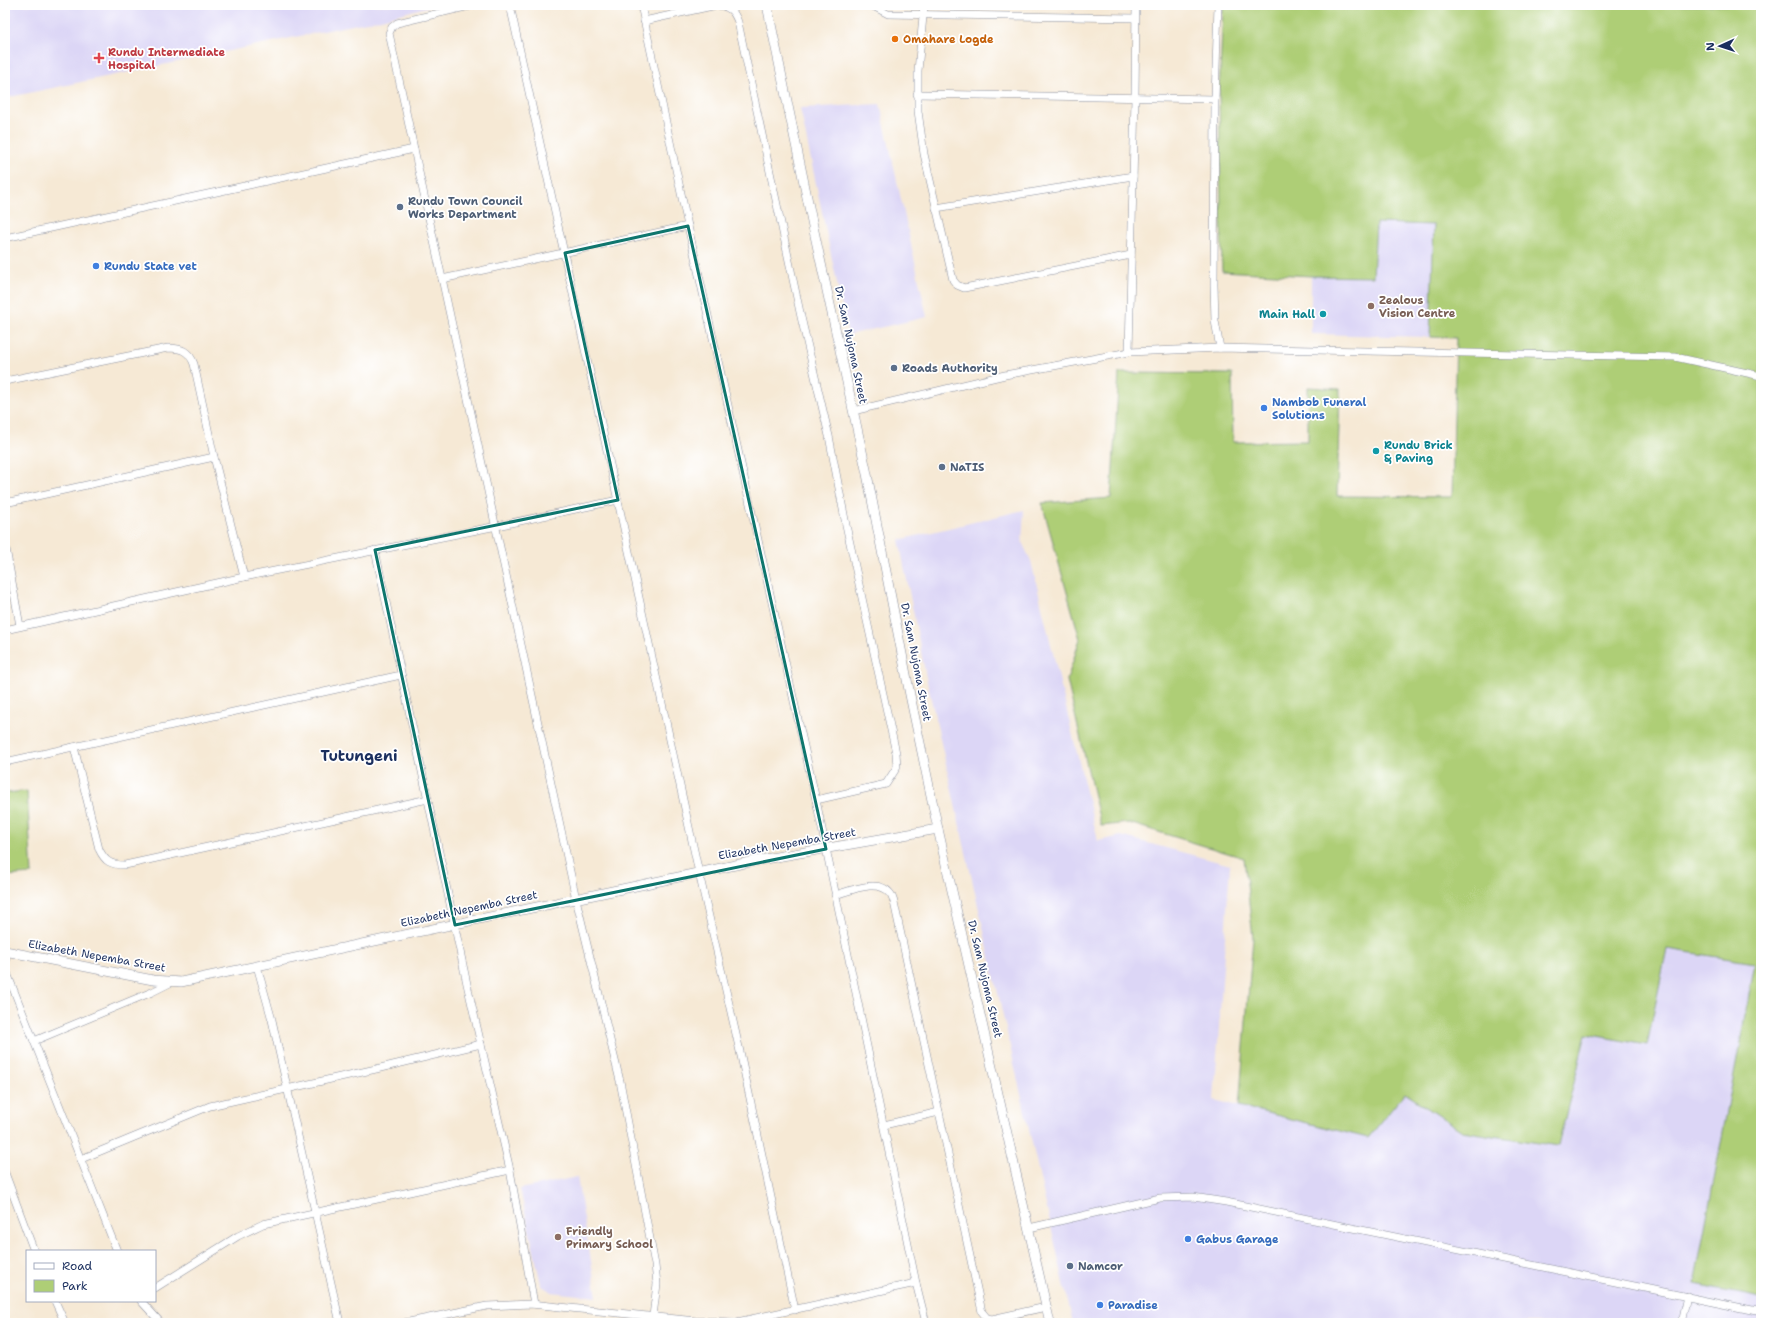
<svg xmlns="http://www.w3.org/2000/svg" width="1766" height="1328" viewBox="0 0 1766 1328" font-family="'Shantell Sans',sans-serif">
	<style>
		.built { fill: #dcd6f6 }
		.green { fill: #aece76; stroke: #647e6a }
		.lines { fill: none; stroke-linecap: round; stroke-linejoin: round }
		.minor-casing { stroke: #888c9a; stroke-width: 8 }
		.tertiary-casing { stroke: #888c9a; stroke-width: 10 }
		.minor { stroke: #fff; stroke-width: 7 }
		.tertiary { stroke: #fff; stroke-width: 9 }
		.marked { fill: none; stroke: #0f766e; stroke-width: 3; stroke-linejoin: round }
		.food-dot { fill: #e8710a; stroke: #fff; stroke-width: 1.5 }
		.health-dot { fill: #e0444e; stroke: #fff; stroke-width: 1.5 }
		.service-dot { fill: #5c6f8a; stroke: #fff; stroke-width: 1.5 }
		.shop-dot { fill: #3f7fe0; stroke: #fff; stroke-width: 1.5 }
		.education-dot { fill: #8d6e63; stroke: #fff; stroke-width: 1.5 }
		.culture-dot { fill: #0f9aa8; stroke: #fff; stroke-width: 1.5 }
		.labels { text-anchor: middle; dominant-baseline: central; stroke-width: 3.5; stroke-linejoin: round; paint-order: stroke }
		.food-label { font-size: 11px; font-weight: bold; fill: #c56008; stroke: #fff; text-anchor: start }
		.health-label { font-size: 11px; font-weight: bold; fill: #be3a42; stroke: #fff; text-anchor: start }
		.service-label { font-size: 11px; font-weight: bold; fill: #4e5e75; stroke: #fff; text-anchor: start }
		.shop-label { font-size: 11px; font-weight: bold; fill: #366cbe; stroke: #fff; text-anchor: start }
		.education-label { font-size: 11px; font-weight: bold; fill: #785e54; stroke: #fff; text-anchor: start }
		.culture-label { font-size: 11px; font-weight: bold; fill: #0d838f; stroke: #fff; text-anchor: end }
		.street-label { font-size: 11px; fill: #1b2f5e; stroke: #fff }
		.district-label { font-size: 15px; font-weight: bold; fill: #1b2f5e; stroke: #fff }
	</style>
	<rect width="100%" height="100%" fill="#fff"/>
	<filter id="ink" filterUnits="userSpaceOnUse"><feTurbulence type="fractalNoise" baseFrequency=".025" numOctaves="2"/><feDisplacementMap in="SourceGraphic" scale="8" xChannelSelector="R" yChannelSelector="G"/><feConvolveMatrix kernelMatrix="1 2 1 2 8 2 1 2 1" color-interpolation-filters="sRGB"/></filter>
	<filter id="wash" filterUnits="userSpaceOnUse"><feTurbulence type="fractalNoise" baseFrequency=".012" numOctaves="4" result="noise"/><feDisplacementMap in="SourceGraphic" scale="16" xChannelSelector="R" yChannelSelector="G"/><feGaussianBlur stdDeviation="0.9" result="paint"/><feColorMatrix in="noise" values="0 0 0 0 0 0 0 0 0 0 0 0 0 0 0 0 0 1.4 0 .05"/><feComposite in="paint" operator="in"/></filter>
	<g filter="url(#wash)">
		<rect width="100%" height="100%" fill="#f6e9d5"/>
		<g class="built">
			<path d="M5,5H434L381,19L5,98Z"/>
			<path d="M880,104L927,317L848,335L800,108Z"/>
			<path d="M1376,223L1434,225L1430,337L1311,334V276L1373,277Z"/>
			<path d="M1024,510L1022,542L1031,561L1098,841L1121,836L1230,865L1214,1100L1368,1138L1405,1093L1462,1131L1586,1034L1647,1045L1667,949L1755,963L1694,1284L1761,1298V1323H1073L926,677L899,540Z"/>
			<path d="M577,1177L597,1297L551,1292L541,1284L520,1189Z"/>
		</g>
		<g class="green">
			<path d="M1223,5H1761V1298L1694,1285L1755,963L1667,949L1647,1045L1586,1034L1558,1146L1462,1131L1405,1093L1368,1138L1239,1106L1253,938L1244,858L1129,823L1101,826L1067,680L1080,639L1042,503L1111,498L1119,373L1232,374L1233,442L1308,441V387L1340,389L1337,496L1452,497L1456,338L1430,337L1434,225L1376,223L1373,277L1311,276L1222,271L1219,96Z"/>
			<path d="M27,791L32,874L5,876V793Z"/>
		</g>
	</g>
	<g filter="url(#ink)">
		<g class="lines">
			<defs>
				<g id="minor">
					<path d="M474,5L397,23L392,27L389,33L576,899L620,1081L655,1265L657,1284L653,1316"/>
					<path d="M510,5L699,873L741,1056L795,1310"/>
					<path d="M641,5L688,226L816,800L916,1283L926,1323"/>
					<path d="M718,5C730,7 734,11 738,22L801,317L829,436L846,525L896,753L897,767L886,784L816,800"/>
					<path d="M871,5L888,14L1135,18"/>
					<path d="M924,5L918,71V111L924,154L953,280L957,285L964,288L1131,255"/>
					<path d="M1218,5L1215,99L1214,285L1215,321L1220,348"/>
					<path d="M644,21L717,5"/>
					<path d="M917,94L1215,99"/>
					<path d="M936,208L1133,176"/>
					<path d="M5,238L414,149"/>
					<path d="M442,279L688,226"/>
					<path d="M1129,352L1135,97L1136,5"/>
					<path d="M5,381L168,348C182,348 189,351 194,364L214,457L244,577"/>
					<path d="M853,411L1005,375L1129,352L1220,348L1675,357L1761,376"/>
					<path d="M5,503L214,457"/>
					<path d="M5,543L20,626"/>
					<path d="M375,550L467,984L510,1170L534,1304"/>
					<path d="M5,630L244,577L497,526L618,500"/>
					<path d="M74,747L99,849C105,862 111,865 125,865L428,799"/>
					<path d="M5,762L401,675"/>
					<path d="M835,895C850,891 878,878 890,893C892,895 893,899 894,902L982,1312L987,1318L992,1319L1046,1307"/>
					<path d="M7,952L5,966L7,973L117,1251"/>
					<path d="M257,966L272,1020L340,1323"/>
					<path d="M34,1041L152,992L172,982"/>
					<path d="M884,1125L939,1112"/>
					<path d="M81,1159L210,1106L376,1069L481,1044"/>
					<path d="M5,1173L34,1251"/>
					<path d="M1029,1228L1160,1198L1193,1197L1226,1202L1761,1312"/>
					<path d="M155,1288L238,1236L263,1224L510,1170"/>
					<path d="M55,1301L65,1323"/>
					<path d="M141,1301L161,1323"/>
					<path d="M404,1323L487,1306L531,1304L696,1321L737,1322L916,1283"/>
					<path d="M1681,1323L1687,1296"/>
				</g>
				<g id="tertiary">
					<path d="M767,5L814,231L867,474L910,695L938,829L1050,1323"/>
					<path d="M5,951L153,980L181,982L759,860L938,829"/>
				</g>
			</defs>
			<use href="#minor" class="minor-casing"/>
			<use href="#tertiary" class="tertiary-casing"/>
			<use href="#minor" class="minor"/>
			<use href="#tertiary" class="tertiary"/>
		</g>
	</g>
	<path class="marked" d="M688,226L826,849L455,925L375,550L618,500L565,253Z"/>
	<circle class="food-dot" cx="895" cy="39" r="4"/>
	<path class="health-dot" d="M97 52h4v4h4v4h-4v4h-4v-4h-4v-4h4z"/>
	<g class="service-dot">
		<circle cx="400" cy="207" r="4"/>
		<circle cx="894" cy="368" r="4"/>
		<circle cx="942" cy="467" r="4"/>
		<circle cx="1070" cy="1266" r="4"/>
	</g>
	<g class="shop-dot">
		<circle cx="96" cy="266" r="4"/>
		<circle cx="1264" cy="408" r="4"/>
		<circle cx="1188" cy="1239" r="4"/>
		<circle cx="1100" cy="1305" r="4"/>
	</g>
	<g class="education-dot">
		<circle cx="1371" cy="306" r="4"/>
		<circle cx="558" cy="1237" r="4"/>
	</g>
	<g class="culture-dot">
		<circle cx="1323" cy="314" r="4"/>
		<circle cx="1376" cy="451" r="4"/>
	</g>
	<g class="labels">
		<g class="food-label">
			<text x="903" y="39">Omahare Logde</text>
		</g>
		<g class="health-label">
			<text x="108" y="52">Rundu Intermediate<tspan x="108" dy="13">Hospital</tspan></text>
		</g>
		<g class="service-label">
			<text x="408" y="201">Rundu Town Council<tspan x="408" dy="13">Works Department</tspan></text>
			<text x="902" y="368">Roads Authority</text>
			<text x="950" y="467">NaTIS</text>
			<text x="1078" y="1266">Namcor</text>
		</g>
		<g class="shop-label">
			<text x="104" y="266">Rundu State vet</text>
			<text x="1272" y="402">Nambob Funeral<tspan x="1272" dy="13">Solutions</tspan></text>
			<text x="1196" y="1239">Gabus Garage</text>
			<text x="1108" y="1305">Paradise</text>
		</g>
		<g class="education-label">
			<text x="1379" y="300">Zealous<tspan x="1379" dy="13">Vision Centre</tspan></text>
			<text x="566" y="1231">Friendly<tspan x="566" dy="13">Primary School</tspan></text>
		</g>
		<g class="culture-label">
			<text x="1315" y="314">Main Hall</text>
			<text x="1384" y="445" text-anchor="start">Rundu Brick<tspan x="1384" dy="13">&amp; Paving</tspan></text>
		</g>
		<g class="street-label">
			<text transform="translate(851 345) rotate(78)">Dr. Sam Nujoma Street</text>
			<text transform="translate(916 662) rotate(79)">Dr. Sam Nujoma Street</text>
			<text transform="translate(787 844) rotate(-10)">Elizabeth Nepemba Street</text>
			<text transform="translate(469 909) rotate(-12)">Elizabeth Nepemba Street</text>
			<text transform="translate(97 956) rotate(10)">Elizabeth Nepemba Street</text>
			<text transform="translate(985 979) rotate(77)">Dr. Sam Nujoma Street</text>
		</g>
		<g class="district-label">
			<text x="359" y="756">Tutungeni</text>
		</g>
	</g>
	<rect width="1766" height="1328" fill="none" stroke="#fff" stroke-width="20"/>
	<rect x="26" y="1250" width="130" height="52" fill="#ffffff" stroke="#a4acbf"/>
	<rect x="34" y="1263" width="20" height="6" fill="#ffffff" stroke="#a4acbf"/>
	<text x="62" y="1270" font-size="12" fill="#1b2f5e">Road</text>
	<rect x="34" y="1280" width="20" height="12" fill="#aece76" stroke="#a4acbf"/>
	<text x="62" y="1290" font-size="12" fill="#1b2f5e">Park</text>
	<g transform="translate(1720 46) rotate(267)" stroke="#ffffff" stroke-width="3" paint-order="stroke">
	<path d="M0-3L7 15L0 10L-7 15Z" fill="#1b2f5e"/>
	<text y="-6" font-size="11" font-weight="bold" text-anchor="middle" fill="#1b2f5e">N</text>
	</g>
</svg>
